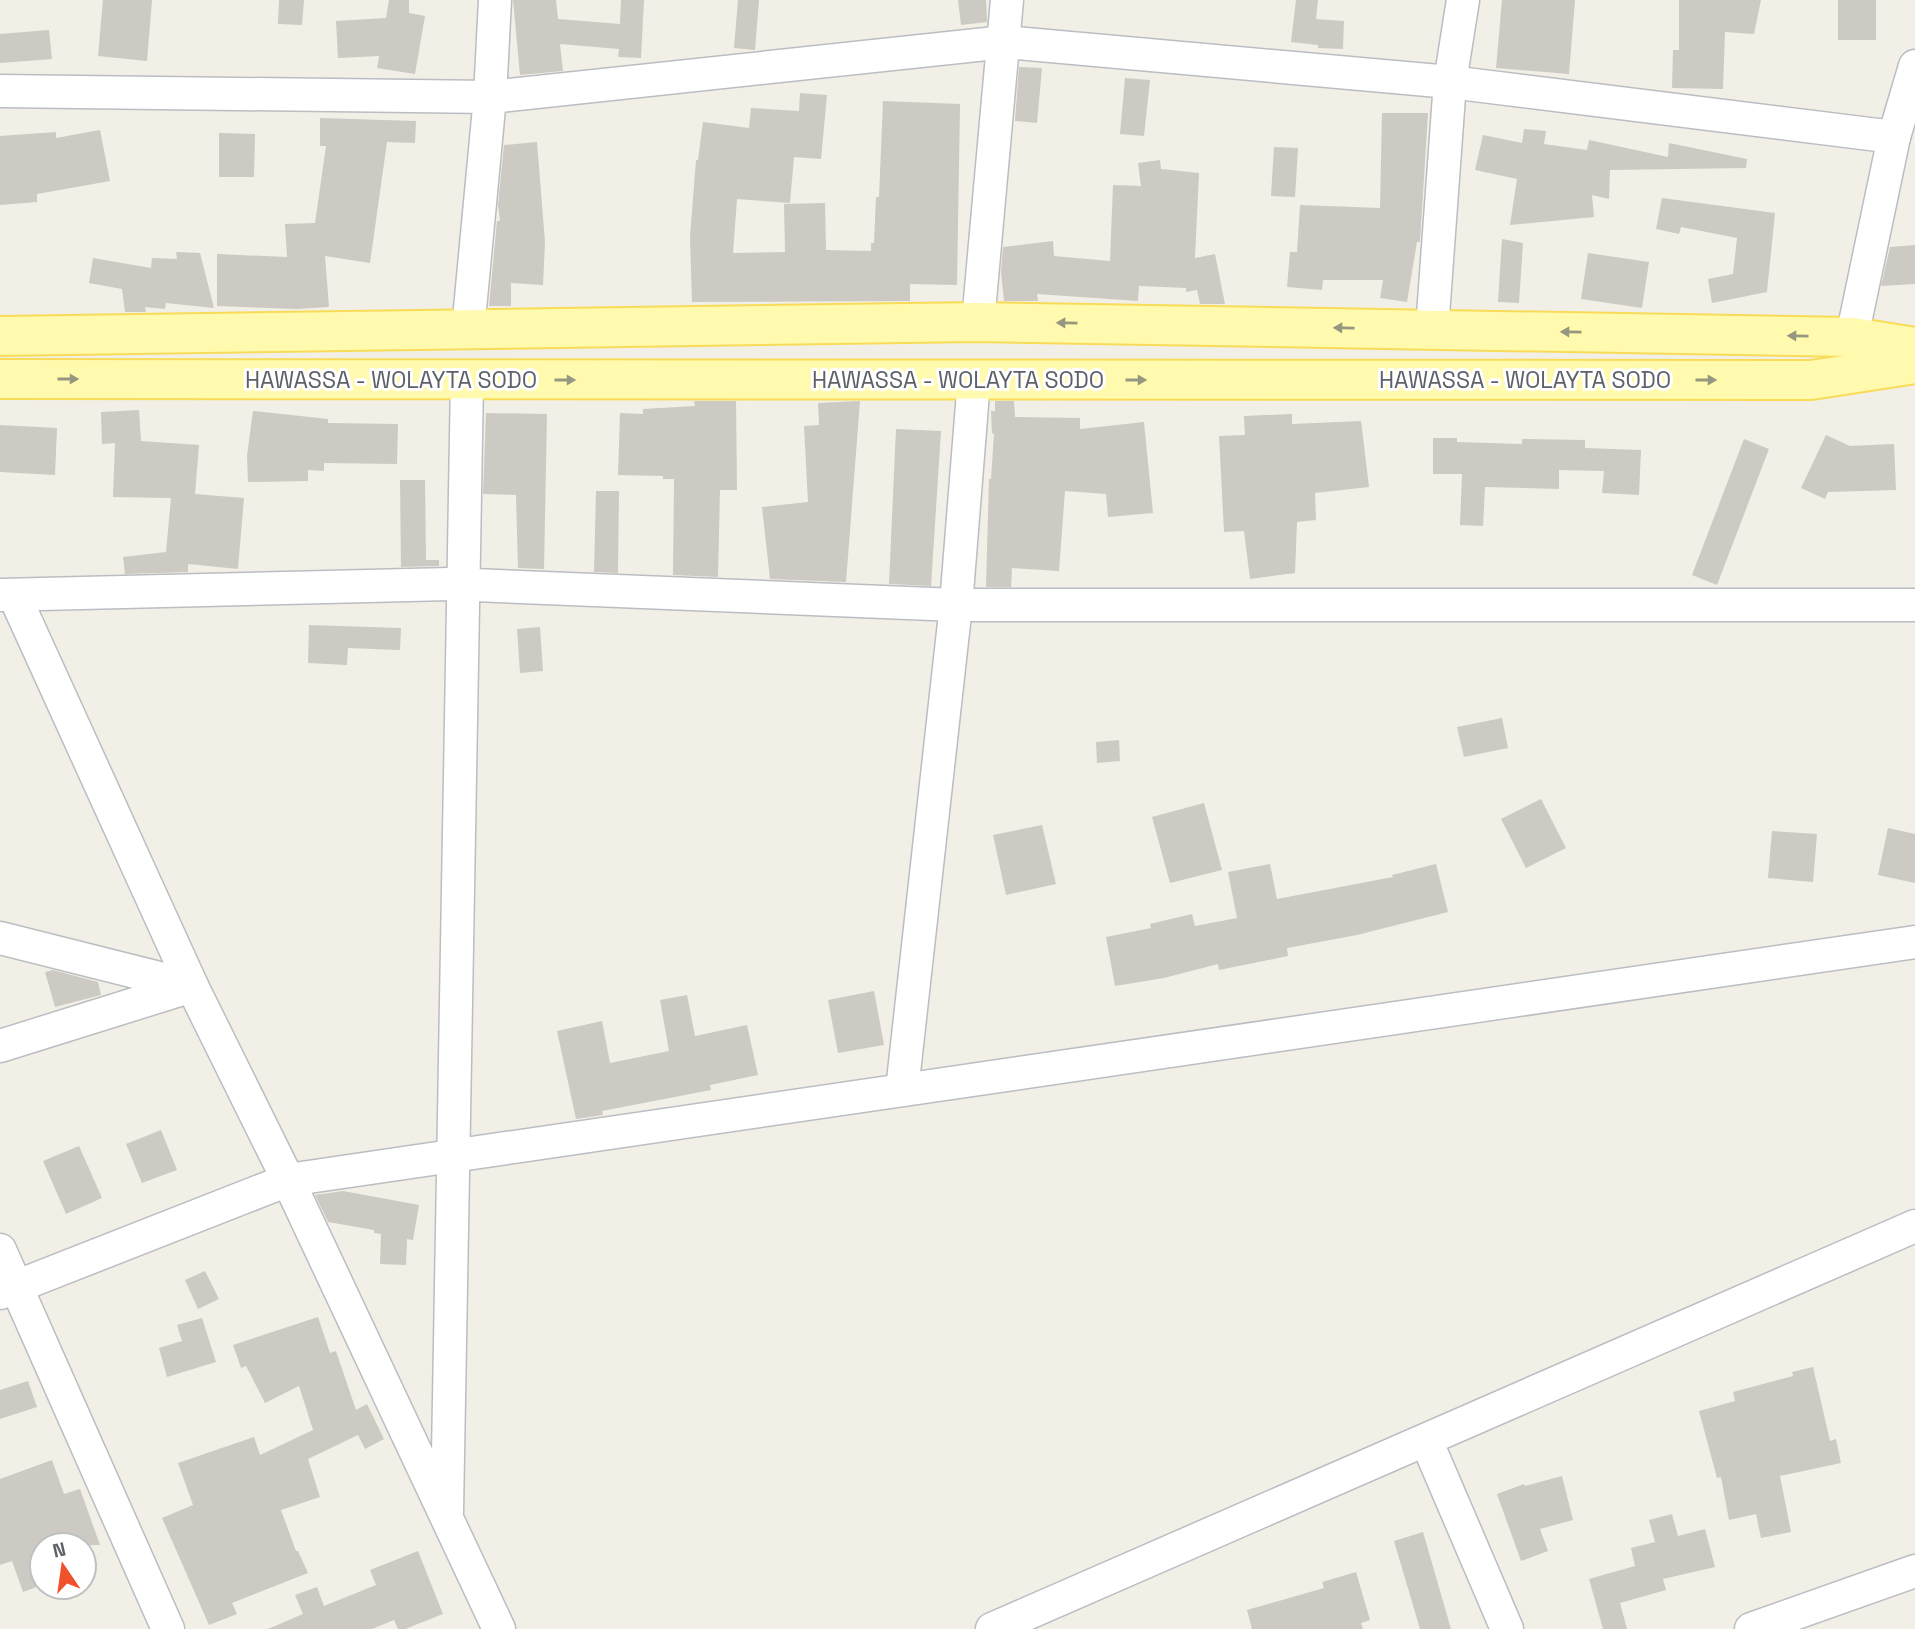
<svg xmlns="http://www.w3.org/2000/svg" width="1915" height="1629" viewBox="0 0 1915 1629" font-family="'Space Grotesk',sans-serif">
	<style>
		.building { fill: #cccac2 }
		.lines { fill: none; stroke-linecap: round; stroke-linejoin: round }
		.minor-casing { stroke: #bbbdc2; stroke-width: 35 }
		.primary-casing { stroke: #f8dc58; stroke-width: 42 }
		.minor { stroke: #fff; stroke-width: 32 }
		.primary { stroke: #fffaad; stroke-width: 38 }
		.oneway { fill: #969780 }
		.labels { text-anchor: middle; dominant-baseline: central; stroke-width: 6; stroke-linejoin: round; paint-order: stroke }
		.street-label { font-size: 23px; fill: #5e6167; stroke: #fff }
	</style>
	<rect width="100%" height="100%" fill="#f1efe6"/>
	<g class="building">
		<path d="M103,0H152L147,61L98,56Z"/>
		<path d="M279,0H304L302,25L278,24Z"/>
		<path d="M389,0H409V13L425,16L415,74L377,68L379,56L338,58L336,21L386,18Z"/>
		<path d="M513,0H556L558,19L620,24L621,0H644L641,58L618,57L619,49L560,44L563,71L520,75Z"/>
		<path d="M738,0H759L755,50L734,48Z"/>
		<path d="M958,0H986L987,22L961,25Z"/>
		<path d="M1296,0H1318L1316,19L1344,21L1343,49L1318,48V45L1291,42Z"/>
		<path d="M1502,0H1575L1569,74L1496,68Z"/>
		<path d="M1679,0H1761L1754,34L1725,32L1723,89L1672,88L1673,50H1679Z"/>
		<rect x="1838" y="0" width="38" height="40"/>
		<path d="M49,30L52,59L0,63V34Z"/>
		<path d="M1019,67L1042,68L1037,123L1015,121Z"/>
		<path d="M1125,78L1150,80L1144,136L1120,134Z"/>
		<path d="M800,93L827,95L821,159L794,157L790,203L737,199L733,253L785,252L784,204L825,203L826,250L871,251V243H874L876,197H879L883,101L960,104L957,285L910,284V301L692,302L690,237L696,160H698L703,122L749,128L751,108L799,111Z"/>
		<path d="M1382,113H1428L1420,242H1417L1407,302L1380,298L1383,280H1323L1322,290L1287,287L1290,252H1297L1300,205L1380,208Z"/>
		<path d="M320,118L416,121L415,143L387,142L370,263L325,256L329,307L296,309L217,306V254L287,257L285,224L315,223L326,146H320Z"/>
		<path d="M1524,129L1546,131L1544,144L1587,150L1589,140L1668,157L1669,143L1747,159L1746,168L1610,170L1609,199L1592,195L1594,217L1510,225L1517,179L1475,170L1483,135L1522,143Z"/>
		<path d="M100,130L110,181L37,194V202L0,205V136L56,132V138Z"/>
		<path d="M219,133L255,134L254,177H219Z"/>
		<path d="M537,142L545,242L543,285L511,283V306H489L497,221H500L498,205L504,145Z"/>
		<path d="M1274,147L1298,148L1295,197L1271,196Z"/>
		<path d="M1160,160L1161,169L1199,173L1195,258L1215,254L1225,304H1200L1197,290L1186,292V288L1139,286L1138,301L1037,294L1038,301H1004L1001,272L1003,247L1053,241L1054,256L1110,261L1113,185L1141,186L1138,163Z"/>
		<path d="M1662,198L1775,213L1767,292L1712,303L1708,279L1733,274L1737,238L1681,227L1679,234L1656,229Z"/>
		<path d="M1502,239L1523,243L1519,303L1498,302Z"/>
		<path d="M1915,245V284L1881,286L1890,247Z"/>
		<path d="M176,252L200,253L214,308L166,303L165,309L145,307L146,312H125L122,289L89,283L93,258L151,268L152,258L177,259Z"/>
		<path d="M1588,253L1649,262L1642,308L1581,299Z"/>
		<path d="M694,401H736L737,490H720L718,577L673,575L674,479H663V476L618,475L620,413L643,414V409L695,406Z"/>
		<path d="M860,401L846,582L770,579L762,507L808,502L804,426L819,425L818,403Z"/>
		<path d="M995,401H1014L1015,417L1080,418V429L1144,422L1153,513L1108,517L1106,494L1065,491L1059,571L1012,568L1011,587H986L989,479H991L994,433L992,434L991,411H995Z"/>
		<path d="M139,410L141,441L199,445L195,494L244,498L238,569L188,564V572L125,574L123,557L166,552L171,498L113,497L115,443L102,444L101,412Z"/>
		<path d="M253,411L328,419V423L398,424L397,464L324,463V471L308,470V481L248,482L247,456Z"/>
		<path d="M486,413L547,414L544,569L518,568L516,495L483,494Z"/>
		<path d="M1292,414V424L1361,421L1369,487L1315,493L1316,520L1297,522L1295,573L1250,579L1244,531L1224,532L1219,436L1245,435L1244,416Z"/>
		<path d="M0,425L57,428L55,475L0,472Z"/>
		<path d="M896,429L941,431L931,586L889,584Z"/>
		<path d="M1826,435L1850,446L1894,444L1896,490L1828,492L1825,499L1801,488Z"/>
		<path d="M1433,438H1457V442L1522,444V439L1585,440V448L1641,450L1639,495L1602,493L1604,471L1559,470V489L1485,487L1483,526L1460,525L1462,474H1433Z"/>
		<path d="M1744,439L1769,449L1717,585L1692,575Z"/>
		<path d="M400,480H425L426,560H439V566L401,567Z"/>
		<path d="M596,491H619L618,573L594,572Z"/>
		<path d="M309,625L401,628L400,650L348,648L347,665L308,663Z"/>
		<path d="M540,627L543,671L520,673L517,629Z"/>
		<path d="M1502,718L1508,748L1464,757L1457,727Z"/>
		<path d="M1119,740L1120,761L1097,763L1096,742Z"/>
		<path d="M1541,799L1566,848L1526,868L1501,819Z"/>
		<path d="M1204,803L1222,870L1170,883L1152,817Z"/>
		<path d="M1042,825L1056,884L1006,895L993,835Z"/>
		<path d="M1888,828L1915,834V883L1878,875Z"/>
		<path d="M1772,831L1817,834L1813,882L1768,878Z"/>
		<path d="M1270,864L1277,899L1393,877L1392,875L1436,864L1448,912L1357,935L1287,948L1288,956L1219,970L1218,964L1164,978L1115,986L1106,937L1151,928L1150,924L1192,914L1195,926L1237,918L1228,872Z"/>
		<path d="M53,970L98,982L101,995L55,1007L45,972Z"/>
		<path d="M874,991L884,1045L838,1053L828,1000Z"/>
		<path d="M687,995L695,1036L747,1025L758,1075L710,1085L711,1090L602,1111L603,1115L576,1119L557,1031L602,1021L610,1063L669,1051L660,1000Z"/>
		<path d="M161,1130L177,1170L142,1183L126,1144Z"/>
		<path d="M79,1146L102,1198L66,1214L43,1161Z"/>
		<path d="M343,1191L419,1205L413,1240L407,1239L406,1265L380,1264L381,1234L374,1233V1230L328,1222L315,1195Z"/>
		<path d="M205,1271L219,1299L198,1309L185,1280Z"/>
		<path d="M318,1317L330,1353L336,1351L356,1410L367,1404L384,1439L365,1449L358,1435L308,1459L320,1497L281,1510L296,1551H298L308,1573L232,1603L237,1614L209,1625L162,1518L193,1505L178,1463L254,1437L260,1455L313,1430L299,1386L265,1403L246,1366L241,1368L233,1345Z"/>
		<path d="M202,1318L216,1362L167,1377L159,1348L182,1341L177,1325Z"/>
		<path d="M1813,1367L1830,1441L1836,1439L1841,1463L1780,1476L1791,1532L1761,1538L1756,1514L1729,1520L1721,1477L1717,1478L1699,1411L1735,1401L1733,1392L1793,1376L1792,1372Z"/>
		<path d="M28,1381L37,1407L0,1419V1390Z"/>
		<path d="M52,1460L64,1494L80,1489L100,1545H42V1585L23,1592L12,1561L0,1565V1479Z"/>
		<path d="M1562,1476L1573,1520L1540,1529L1548,1551L1521,1561L1497,1494L1524,1484L1525,1486Z"/>
		<path d="M1672,1514L1678,1536L1705,1529L1715,1567L1663,1579L1666,1590L1620,1603L1627,1629H1603L1589,1579L1635,1566L1631,1548L1655,1542L1649,1520Z"/>
		<path d="M1423,1532L1451,1629H1420L1394,1541Z"/>
		<path d="M418,1551L443,1614L405,1629H398L394,1620L372,1629H268L303,1614L295,1595L317,1587L324,1606L376,1585L370,1570Z"/>
		<path d="M1356,1572L1370,1620L1361,1623L1363,1629H1252L1247,1610L1324,1588L1322,1582Z"/>
	</g>
	<g class="lines">
		<defs>
			<g id="minor">
				<path d="M0,91L490,97L1005,42L1450,82L1894,137"/>
				<path d="M978,322L1007,0"/>
				<path d="M1432,329L1450,82L1463,0"/>
				<path d="M468,330L490,97L495,0"/>
				<path d="M1852,337L1894,137L1915,66"/>
				<path d="M0,595L450,584L956,605H1915"/>
				<path d="M14,595L192,986L288,1180L499,1629"/>
				<path d="M0,938L191,986"/>
				<path d="M0,1046L192,986"/>
				<path d="M902,1090L956,605L974,380"/>
				<path d="M0,1250L168,1629"/>
				<path d="M0,1293L288,1180L1915,942"/>
				<path d="M1426,1440L1507,1629"/>
				<path d="M447,1512L467,380"/>
				<path d="M992,1629L1915,1226"/>
				<path d="M1751,1629L1915,1571"/>
			</g>
			<g id="primary">
				<path d="M0,336L978,322L1852,337L1915,347"/>
				<path d="M0,379L1811,380L1915,364"/>
			</g>
		</defs>
		<use href="#minor" class="minor-casing"/>
		<use href="#primary" class="primary-casing"/>
		<use href="#minor" class="minor"/>
		<use href="#primary" class="primary"/>
	</g>
	<defs><path id="oneway-solid" d="M-6-.8H1V-3.2L6.5 0L1 3.2V.8H-6Z" transform="scale(1.75)"/></defs>
	<g class="oneway">
		<use href="#oneway-solid" transform="translate(1067 323) rotate(-179)"/>
		<use href="#oneway-solid" transform="translate(1344 328) rotate(-179)"/>
		<use href="#oneway-solid" transform="translate(1571 332) rotate(-179)"/>
		<use href="#oneway-solid" transform="translate(1798 336) rotate(-179)"/>
		<use href="#oneway-solid" transform="translate(68 379)"/>
		<use href="#oneway-solid" transform="translate(565 380)"/>
		<use href="#oneway-solid" transform="translate(1136 380)"/>
		<use href="#oneway-solid" transform="translate(1706 380)"/>
	</g>
	<g class="labels">
		<g class="street-label">
			<text x="391" y="380">HAWASSA - WOLAYTA SODO</text>
			<text x="958" y="380">HAWASSA - WOLAYTA SODO</text>
			<text x="1525" y="380">HAWASSA - WOLAYTA SODO</text>
		</g>
	</g>
	<g transform="translate(63 1566) rotate(347)"><circle r="33" fill="#ffffff" stroke="#bfc0c2" stroke-width="2"/>
	<path d="M0-5L12 26L0 18L-12 26Z" fill="#f1502c"/>
	<text y="-10" font-size="19" font-weight="bold" text-anchor="middle" fill="#5e6167">N</text>
	</g>
</svg>
